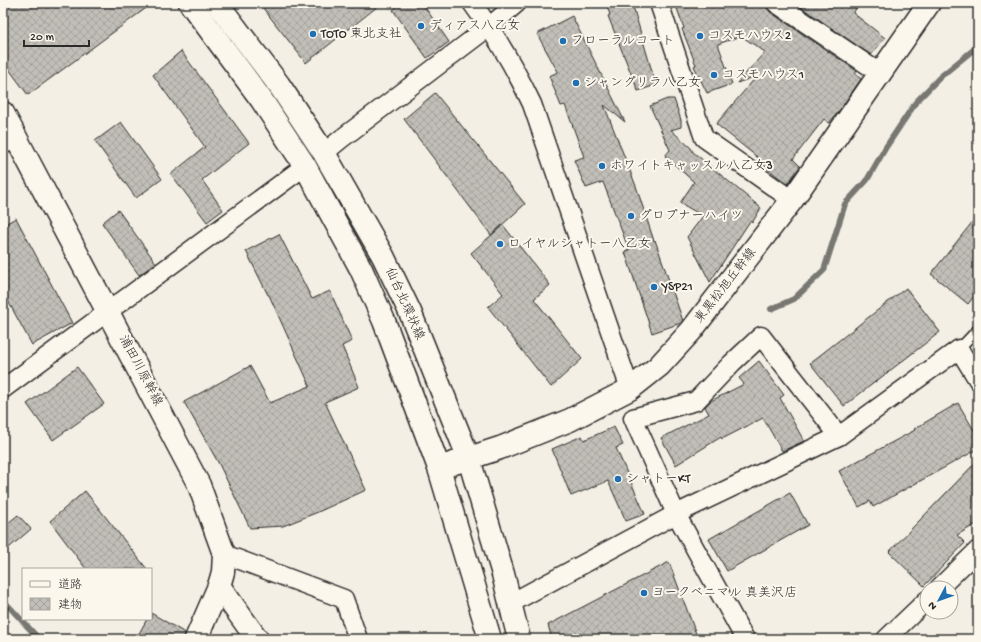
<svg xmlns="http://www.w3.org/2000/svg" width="981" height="642" viewBox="0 0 981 642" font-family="'Gochi Hand','Klee One',sans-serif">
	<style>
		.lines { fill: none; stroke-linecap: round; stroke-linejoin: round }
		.stream { stroke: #787772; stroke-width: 6 }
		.building { fill: url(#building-cross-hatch); stroke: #2b2b2b }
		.service-casing { stroke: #2b2b2b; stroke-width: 12 }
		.minor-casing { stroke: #2b2b2b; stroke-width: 21 }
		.tertiary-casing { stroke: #2b2b2b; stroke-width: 25 }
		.primary-casing { stroke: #2b2b2b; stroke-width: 25 }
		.service { stroke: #fbf7ec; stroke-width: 9 }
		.minor { stroke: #fbf7ec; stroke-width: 18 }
		.tertiary { stroke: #fbf7ec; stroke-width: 22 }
		.primary { stroke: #fbf7ec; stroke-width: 22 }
		.poi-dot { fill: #1f6fb2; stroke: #fbf7ec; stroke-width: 1.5 }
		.labels { text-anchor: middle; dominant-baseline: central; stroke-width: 4; stroke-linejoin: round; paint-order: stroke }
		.poi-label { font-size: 13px; fill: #2b2b2b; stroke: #fbf7ec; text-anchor: start }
		.street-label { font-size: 13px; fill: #2b2b2b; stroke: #fbf7ec }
	</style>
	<defs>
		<pattern id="building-cross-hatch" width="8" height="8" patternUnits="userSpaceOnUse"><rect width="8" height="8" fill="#c0beb6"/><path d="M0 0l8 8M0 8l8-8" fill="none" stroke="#a5a39d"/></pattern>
	</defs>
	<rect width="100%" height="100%" fill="#f3efe4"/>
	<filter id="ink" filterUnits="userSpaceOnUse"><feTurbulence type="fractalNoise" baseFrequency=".025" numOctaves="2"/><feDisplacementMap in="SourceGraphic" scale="8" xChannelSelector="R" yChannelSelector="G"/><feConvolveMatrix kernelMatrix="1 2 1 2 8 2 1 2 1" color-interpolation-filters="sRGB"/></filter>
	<g filter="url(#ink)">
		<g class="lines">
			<g class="stream">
				<path d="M771,309L794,299L824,270L845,204L867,180L886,147L916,102L940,77L978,46"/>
				<path d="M3,600L39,639"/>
			</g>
		</g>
		<g class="building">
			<path d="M3,3H153L28,95L3,61Z"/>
			<path d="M259,3H382L306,63Z"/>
			<path d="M402,3H422L449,42L427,58L393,10Z"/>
			<path d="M606,3H632L656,85L638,91L608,16L610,15Z"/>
			<path d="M675,3H766L767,8L770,12L857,71L855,74L861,79L839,111L829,123L824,119L793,159L800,166L788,184L777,176L761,163L762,161L716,124L757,76L737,83L765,52L741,36L718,44L732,84L707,93L694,66L696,65L682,29L684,28Z"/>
			<path d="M795,3H860L853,13L885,38L871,55Z"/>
			<path d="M572,16L625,122L604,105L636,186L654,241L655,240L683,321L681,323L652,333L625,252L629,250L603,182L586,188L574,160L584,157L565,105L561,106L549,76L558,72L537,34Z"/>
			<path d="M181,51L249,143L202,180L223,210L207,222L171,174L205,147L153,75Z"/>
			<path d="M435,93L525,204L491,235L404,119Z"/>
			<path d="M667,99H674L681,120V127L671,130L691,148L693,152L761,208L752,223L750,221L710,282L687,237L703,216L680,203L694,182L665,156L670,150L650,106Z"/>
			<path d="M121,122L162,179L136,198L95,141Z"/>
			<path d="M118,210L156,263L139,275L102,223Z"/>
			<path d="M978,215V291L968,304L931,274Z"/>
			<path d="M16,218L72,323L32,345L3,292V225Z"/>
			<path d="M503,225L550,285L534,299L582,359L551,387L488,307L503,294L471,253Z"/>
			<path d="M279,234L312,299L330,291L352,341L342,346L359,387L325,402L366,490L318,512L283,526L250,528L219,464L184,402L250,366L270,403L310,386L269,295H268L246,251Z"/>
			<path d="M906,288L940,332L844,406L810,363Z"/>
			<path d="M759,361L784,395L780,398L804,441L782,451L763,418L722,439L721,437L676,465L661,438L709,414L705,407L709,402L744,384L739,378Z"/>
			<path d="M77,367L104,404L53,440L27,404Z"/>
			<path d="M958,403L978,437V449L873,507L870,501L859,507L839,471L915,430L914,429Z"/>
			<path d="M614,427L623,445L616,448L645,514L626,521L608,481L571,496L552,449L582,436L584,440Z"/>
			<path d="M978,460V523L957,535L965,543L924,586L889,552Z"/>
			<path d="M85,491L147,569H86L50,521Z"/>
			<path d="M790,493L808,525L727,571L709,539Z"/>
			<path d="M18,515L31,529L3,553V527Z"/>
			<path d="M669,562L698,639H552L548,625Z"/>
			<path d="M151,613L185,633L184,639H136L147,619H151Z"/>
		</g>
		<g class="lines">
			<defs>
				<path id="service" d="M959,349L978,329"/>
				<g id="minor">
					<path d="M472,3C496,35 515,68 532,104L630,389"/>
					<path d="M659,3L704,138L792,200"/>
					<path d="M776,3L881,74"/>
					<path d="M3,145L16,135"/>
					<path d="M324,153L341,139L490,26L517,3"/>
					<path d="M3,389L305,166"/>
					<path d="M224,554L344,599L358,639"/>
					<path d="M939,588L978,550"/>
					<path d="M511,603L676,514L839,436L959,349L978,380"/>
					<path d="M745,639L676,514L633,418L696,401L732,363L761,336L839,436"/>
					<path d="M886,639L927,600"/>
				</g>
				<g id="tertiary">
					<path d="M3,113L199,485L224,554L223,572L219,586L196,639"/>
					<path d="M439,468L500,448L570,420L630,389L659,366L691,331L792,200L929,3"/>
					<path d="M219,586L257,639"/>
				</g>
				<g id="primary">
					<path d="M190,3L261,99L305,166L361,269L384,321L439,468L490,639"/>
					<path d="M217,3L279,85L324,153L383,256L410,312L469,459L503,574L519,639"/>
				</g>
			</defs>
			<use href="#service" class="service-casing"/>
			<use href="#minor" class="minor-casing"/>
			<use href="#tertiary" class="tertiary-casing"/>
			<use href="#primary" class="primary-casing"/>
			<use href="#service" class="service"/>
			<use href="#minor" class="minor"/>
			<use href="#tertiary" class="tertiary"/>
			<use href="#primary" class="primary"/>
		</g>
	</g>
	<g class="poi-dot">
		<circle cx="421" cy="26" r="4"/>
		<circle cx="313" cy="34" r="4"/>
		<circle cx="700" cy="36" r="4"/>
		<circle cx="563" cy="41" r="4"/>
		<circle cx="714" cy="75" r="4"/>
		<circle cx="576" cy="83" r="4"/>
		<circle cx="602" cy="166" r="4"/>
		<circle cx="631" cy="216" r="4"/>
		<circle cx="500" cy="244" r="4"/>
		<circle cx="654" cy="287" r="4"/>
		<circle cx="618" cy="479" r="4"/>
		<circle cx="644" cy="593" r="4"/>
	</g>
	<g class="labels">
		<g class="poi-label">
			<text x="429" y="26">ディアス八乙女</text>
			<text x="321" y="34">TOTO 東北支社</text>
			<text x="708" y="36">コスモハウス2</text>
			<text x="571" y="41">フローラルコート</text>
			<text x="722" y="75">コスモハウス1</text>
			<text x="584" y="83">シャングリラ八乙女</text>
			<text x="610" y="166">ホワイトキャッスル八乙女3</text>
			<text x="639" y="216">グロブナーハイツ</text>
			<text x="508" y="244">ロイヤルシャトー八乙女</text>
			<text x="662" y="287">YSP21</text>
			<text x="626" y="479">シャトーKT</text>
			<text x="652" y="593">ヨークベニマル 真美沢店</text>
		</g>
		<g class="street-label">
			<text transform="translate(726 286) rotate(-52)">東黒松旭丘幹線</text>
			<text transform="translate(404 304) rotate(66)">仙台北環状線</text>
			<text transform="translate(140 371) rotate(62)">浦田川原幹線</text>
		</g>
	</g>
	<rect width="981" height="642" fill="none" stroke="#fbf7ec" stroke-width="16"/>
	<rect x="8" y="8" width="965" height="626" fill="none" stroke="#2b2b2b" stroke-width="1.5" filter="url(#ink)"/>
	<rect x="22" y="568" width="130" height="52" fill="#fbf7ec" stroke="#a8a59f"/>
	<rect x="30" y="581" width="20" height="6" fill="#fbf7ec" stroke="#a8a59f"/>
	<text x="58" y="588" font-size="12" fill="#2b2b2b">道路</text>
	<rect x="30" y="598" width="20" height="12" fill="url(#building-cross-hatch)" stroke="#a8a59f"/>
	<text x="58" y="608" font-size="12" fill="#2b2b2b">建物</text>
	<g transform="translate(939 600) rotate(229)"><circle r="19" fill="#fbf7ec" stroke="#a8a59f"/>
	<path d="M0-3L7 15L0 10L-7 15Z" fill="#1f6fb2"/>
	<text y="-6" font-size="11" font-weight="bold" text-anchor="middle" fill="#2b2b2b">N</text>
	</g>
	<path d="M24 40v6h65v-6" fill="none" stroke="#2b2b2b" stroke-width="2"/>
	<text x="30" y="40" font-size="12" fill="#2b2b2b" stroke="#fbf7ec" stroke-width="3" paint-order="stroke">20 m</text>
</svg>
